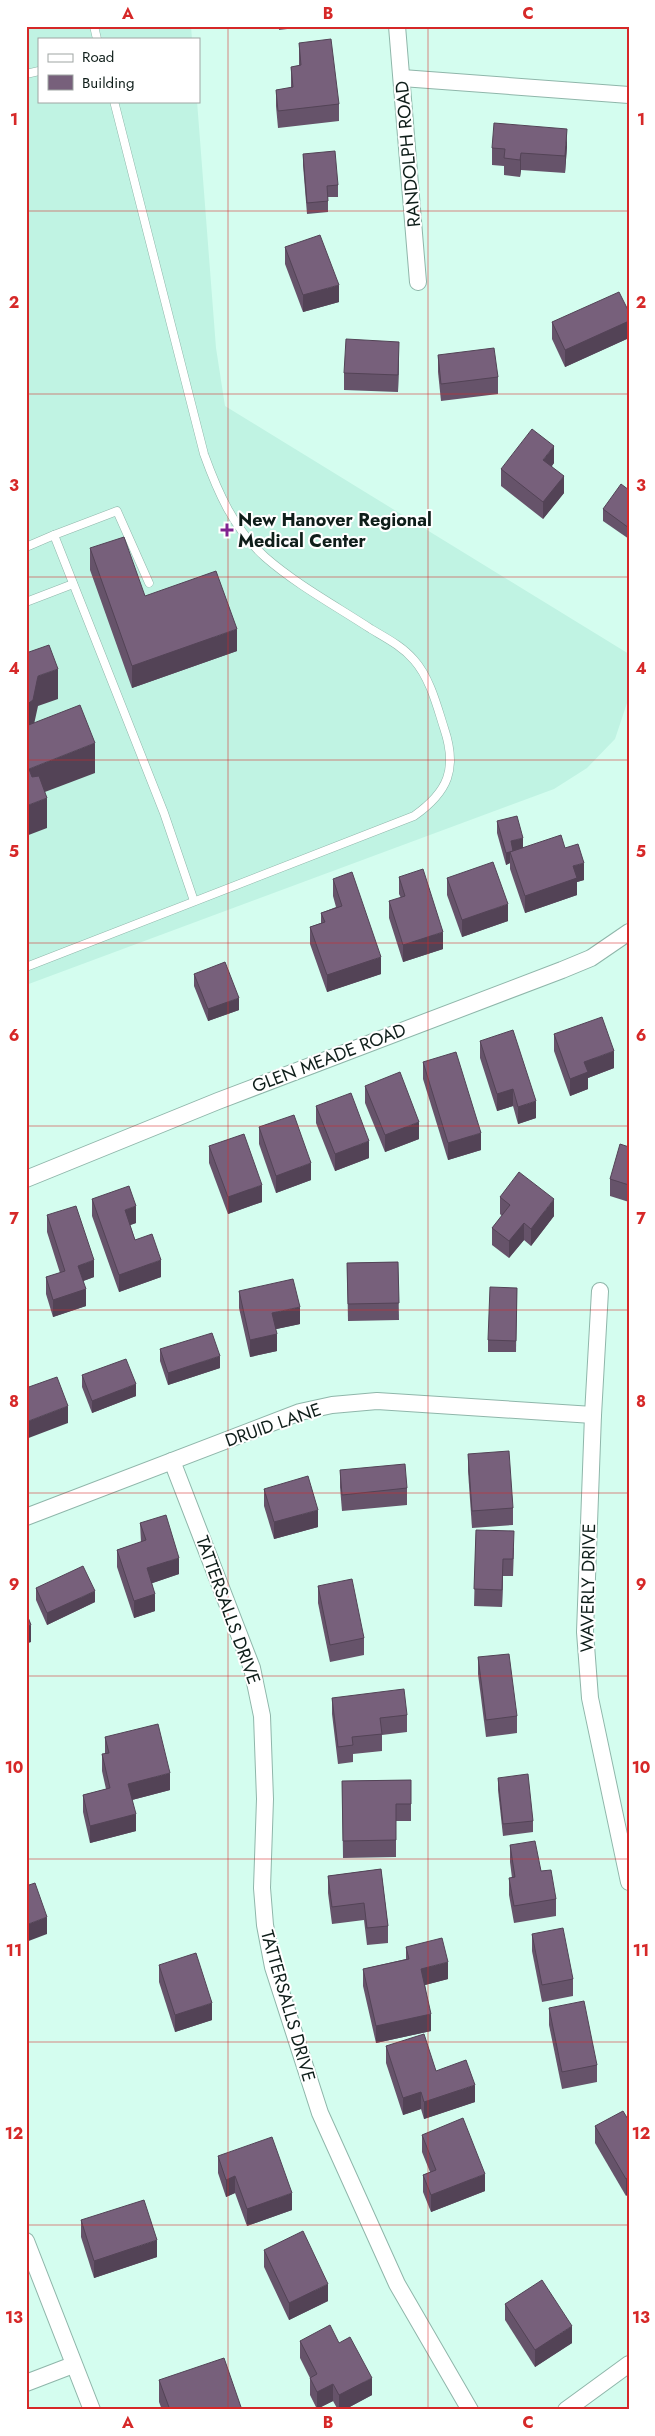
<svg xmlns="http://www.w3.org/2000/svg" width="655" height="2436" viewBox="0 0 655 2436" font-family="Jost,sans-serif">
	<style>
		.built { fill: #c0f3e3 }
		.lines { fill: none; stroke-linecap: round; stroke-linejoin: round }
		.service-casing { stroke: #8fb6aa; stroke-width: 9 }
		.minor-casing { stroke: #8fb6aa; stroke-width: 18 }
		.service { stroke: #fff; stroke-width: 8 }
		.minor { stroke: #fff; stroke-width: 16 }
		.wall { fill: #66536a }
		.shaded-wall { fill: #534356 }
		.building { fill: #77607b; stroke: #534356 }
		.grid { fill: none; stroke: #d62828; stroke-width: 1; stroke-opacity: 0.55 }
		.poi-dot { fill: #812490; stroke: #fff; stroke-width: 2 }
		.labels { text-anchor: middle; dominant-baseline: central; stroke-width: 4; stroke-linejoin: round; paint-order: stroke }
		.street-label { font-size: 18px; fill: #0f1e1a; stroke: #fff }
		.poi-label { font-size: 18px; font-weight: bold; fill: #0f1e1a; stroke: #fff; text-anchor: start }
		.neatline { fill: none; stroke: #d62828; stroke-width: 2 }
		.grid-label { font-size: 16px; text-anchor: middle; font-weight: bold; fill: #d62828 }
	</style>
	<rect width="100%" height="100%" fill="#d4fdef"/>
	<path class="built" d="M26,26H191L192,39H39V101H197L216,348L225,406L629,654V697L615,739L587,768L554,789L26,985Z"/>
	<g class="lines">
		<defs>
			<g id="service">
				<path d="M94,26L97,39"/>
				<path d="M26,74L39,71"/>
				<path d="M54,535L117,511L149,583"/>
				<path d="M26,547L54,535L164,813L194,901"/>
				<path d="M26,602L73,584"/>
				<path d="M26,967L414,816C448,792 458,769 444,728C437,706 430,678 414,660C402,646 386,638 371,629C336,606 297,585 265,557C234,529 218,493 204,454L114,101"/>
			</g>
			<g id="minor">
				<path d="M397,26L418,282"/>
				<path d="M402,78L629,95"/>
				<path d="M26,1179L218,1101L562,970L591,958L629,932"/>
				<path d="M600,1291L593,1415L585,1632L590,1698L629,1882"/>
				<path d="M172,1461L252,1668L262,1716L265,1799L262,1888L265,1925L273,1967L320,2113L397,2284L470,2410"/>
				<path d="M26,1517L300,1412L332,1405L377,1401L593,1415"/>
				<path d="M26,2241L92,2410"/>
				<path d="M26,2383L73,2365"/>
				<path d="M566,2410L629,2364"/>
			</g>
		</defs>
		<use href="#service" class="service-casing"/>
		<use href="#minor" class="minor-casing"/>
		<use href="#service" class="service"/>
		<use href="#minor" class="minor"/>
	</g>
	<g class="wall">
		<path d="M279,26H312L279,30Z"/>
		<path d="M299,43L339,104V121L278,128L276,106V90L291,88V67L299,66Z"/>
		<path d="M567,146L565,173L521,170L520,177L504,175V166L492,165V148Z"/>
		<path d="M303,154L338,185V197H328V212L307,214L303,165Z"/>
		<path d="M285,247L339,302L303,312L285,264Z"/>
		<path d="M629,312V338L565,367L552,339V322Z"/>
		<path d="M438,355L498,377V394L441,401L438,372Z"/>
		<path d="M399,359L398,392L344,390V373Z"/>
		<path d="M554,463L552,466L564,493L543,519L501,486V469Z"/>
		<path d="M629,490V539L603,521V509Z"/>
		<path d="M90,548L145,596L237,651L132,688L90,570Z"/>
		<path d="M497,821L523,848H565L584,880L577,882V895L525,913L510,869V863L506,865L497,833Z"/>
		<path d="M399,877L443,949L403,962L389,918V901L401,898L399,894Z"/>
		<path d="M447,878L508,921L462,937L447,895Z"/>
		<path d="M333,879L381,974L327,992L310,944V927L321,923V913L336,907L333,896Z"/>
		<path d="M194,974L239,1010L208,1021L194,986Z"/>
		<path d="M554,1034L614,1068L588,1078V1089L570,1096L554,1051Z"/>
		<path d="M480,1041L536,1118L518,1124L513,1106L497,1111L480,1058Z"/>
		<path d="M423,1062L481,1150L448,1160L423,1079Z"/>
		<path d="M365,1086L419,1139L385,1152L365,1103Z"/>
		<path d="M316,1106L369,1158L335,1171L316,1123Z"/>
		<path d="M259,1127L311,1180L276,1193L259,1144Z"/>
		<path d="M209,1146L262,1202L228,1214L209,1163Z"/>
		<path d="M629,1147V1202L610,1196V1179Z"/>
		<path d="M500,1197L554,1216L531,1246L524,1240L509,1258L492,1245V1228L502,1216L500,1214Z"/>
		<path d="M92,1199L136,1223L130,1225L135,1240L161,1277L119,1292L92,1216Z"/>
		<path d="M47,1215L94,1277L83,1281L86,1306L53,1317L46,1294V1277L60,1273L47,1232Z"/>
		<path d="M398,1262L399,1320L348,1321L347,1263Z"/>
		<path d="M517,1288L516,1352H488V1340Z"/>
		<path d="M239,1291L300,1324L276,1329L277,1351L250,1357L239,1308Z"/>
		<path d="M160,1349L220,1368L168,1385L160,1361Z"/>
		<path d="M82,1375L136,1396L92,1413L82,1387Z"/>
		<path d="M468,1454L513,1508V1525L472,1528L468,1471Z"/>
		<path d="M340,1470L407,1488V1505L342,1511L340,1487Z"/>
		<path d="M264,1489L318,1527L274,1539L264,1506Z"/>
		<path d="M140,1523L179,1574L152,1583L155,1611L134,1618L117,1567V1550L141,1542Z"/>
		<path d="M476,1530L514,1548L513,1576H503L502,1607L474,1606Z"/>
		<path d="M318,1586L364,1638V1655L330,1662L318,1603Z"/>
		<path d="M36,1588L95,1602L47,1625L36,1600Z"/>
		<path d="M478,1657L517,1716V1733L486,1737L478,1674Z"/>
		<path d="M332,1698L407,1715V1732L382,1735V1751L353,1754V1762L338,1764L332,1714Z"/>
		<path d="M105,1737L170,1790L132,1800L136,1831L90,1843L83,1812V1795L106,1789L102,1771V1754H105Z"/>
		<path d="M498,1778L533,1821V1832L503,1836L498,1790Z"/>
		<path d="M411,1780V1821H396V1857L343,1858L342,1781Z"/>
		<path d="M510,1845L541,1871L556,1899V1916L514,1923L509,1895V1878H512L510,1862Z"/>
		<path d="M381,1869L388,1926V1943L367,1945L364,1920L332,1924L328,1893V1876Z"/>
		<path d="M532,1934L573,1979V1996L542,2002L532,1951Z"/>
		<path d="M406,1947L448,1979L425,1985L431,2031L376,2043L363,1986V1969L406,1959Z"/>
		<path d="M159,1965L212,2020L175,2032L159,1982Z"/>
		<path d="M549,2008L597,2065V2082L562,2089L549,2025Z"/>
		<path d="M386,2046L436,2071L475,2102L424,2119L421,2109L403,2115L386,2063Z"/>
		<path d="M629,2121L626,2196L595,2143V2126Z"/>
		<path d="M422,2135L485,2191L431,2212L423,2192V2175L430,2172L422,2152Z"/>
		<path d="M218,2156L292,2210L247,2226L235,2193L226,2197L218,2173Z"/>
		<path d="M81,2220L157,2257L94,2278L81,2237Z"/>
		<path d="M264,2250L328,2301L289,2320L264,2267Z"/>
		<path d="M505,2304L572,2343L535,2367L505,2320Z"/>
		<path d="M300,2341L339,2343L372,2395L344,2410H338L333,2401L317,2409L310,2395V2378L300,2358Z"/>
		<path d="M159,2380L242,2410H162L159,2402Z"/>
	</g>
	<g class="shaded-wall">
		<path d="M567,129V146L565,173V156Z"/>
		<path d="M521,153V170L520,177V160Z"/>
		<path d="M339,285V302L303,312V295Z"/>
		<path d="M629,321V338L565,367V350Z"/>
		<path d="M399,342V359L398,392V375Z"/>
		<path d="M554,446V463L543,476V460Z"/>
		<path d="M564,476V493L543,519V502Z"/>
		<path d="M237,629V651L132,688V666Z"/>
		<path d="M58,669V699L38,706L33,729L26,735V705L38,676Z"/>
		<path d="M95,743V773L29,798V769Z"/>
		<path d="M47,798V828L26,836V806Z"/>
		<path d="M523,838V849L510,852V863L506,865V853L511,841Z"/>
		<path d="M584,863V880L577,882V895L525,913V896L573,866Z"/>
		<path d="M508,904V921L462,937V920Z"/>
		<path d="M443,932V949L403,962V945Z"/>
		<path d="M381,957V974L327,992V975Z"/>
		<path d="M239,998V1010L208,1021V1009Z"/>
		<path d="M614,1051V1068L588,1078V1089L570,1096V1079L584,1062Z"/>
		<path d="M513,1089V1106L497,1111V1094Z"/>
		<path d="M536,1101V1118L518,1124V1107Z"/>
		<path d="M419,1122V1139L385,1152V1135Z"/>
		<path d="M481,1133V1150L448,1160V1143Z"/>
		<path d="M369,1141V1158L335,1171V1154Z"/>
		<path d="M311,1163V1180L276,1193V1176Z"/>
		<path d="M262,1185V1202L228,1214V1197Z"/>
		<path d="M554,1199V1216L531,1246V1229Z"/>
		<path d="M136,1206V1223L125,1227V1210Z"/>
		<path d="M524,1223V1240L509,1258V1241Z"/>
		<path d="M94,1260V1277L78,1283V1266Z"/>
		<path d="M161,1260V1277L119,1292V1275Z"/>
		<path d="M86,1289V1306L53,1317V1300Z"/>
		<path d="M300,1307V1324L272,1330V1313Z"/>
		<path d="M277,1334V1351L250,1357V1340Z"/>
		<path d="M220,1356V1368L168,1385V1373Z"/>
		<path d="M136,1384V1396L92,1413V1401Z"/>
		<path d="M68,1406V1423L26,1439V1422Z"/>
		<path d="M318,1510V1527L274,1539V1522Z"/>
		<path d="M179,1558V1574L147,1585V1568Z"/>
		<path d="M503,1559V1576L502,1607V1590Z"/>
		<path d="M95,1591V1602L47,1625V1613Z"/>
		<path d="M155,1594V1611L134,1618V1601Z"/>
		<path d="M31,1625V1642L26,1644V1627Z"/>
		<path d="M170,1773V1790L128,1801V1784Z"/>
		<path d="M136,1814V1831L90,1843V1826Z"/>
		<path d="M47,1917V1934L26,1942V1925Z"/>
		<path d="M448,1962V1979L421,1986V1969Z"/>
		<path d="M212,2003V2020L175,2032V2015Z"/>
		<path d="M431,2014V2031L376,2043V2026Z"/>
		<path d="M475,2085V2102L424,2119V2102Z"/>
		<path d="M421,2092V2109L403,2115V2098Z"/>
		<path d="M485,2174V2191L431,2212V2195Z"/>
		<path d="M235,2176V2193L226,2197V2180Z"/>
		<path d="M629,2177V2194L626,2196V2179Z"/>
		<path d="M292,2193V2210L247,2226V2209Z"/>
		<path d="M157,2240V2257L94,2278V2261Z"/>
		<path d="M328,2284V2301L289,2320V2303Z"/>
		<path d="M572,2326V2343L535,2367V2350Z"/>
		<path d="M372,2378V2395L344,2410H339V2395Z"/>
		<path d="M333,2384V2401L317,2409V2392Z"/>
	</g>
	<g class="building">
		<path d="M331,39L339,104L278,111L276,90L293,87L291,67L301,65L299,43Z"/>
		<path d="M494,123L567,129L565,156L521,153L520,160L504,158L505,149L492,148Z"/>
		<path d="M335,151L338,185L327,186L328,201L307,203L303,154Z"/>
		<path d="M320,235L339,285L303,295L285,247Z"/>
		<path d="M619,292L629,312V321L565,350L552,322Z"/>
		<path d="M346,339L399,342L398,375L344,373Z"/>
		<path d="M494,348L498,377L441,384L438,355Z"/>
		<path d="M532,429L554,446L543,460L564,476L543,502L501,469Z"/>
		<path d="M621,484L629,490V528L603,509Z"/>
		<path d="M124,537L145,596L216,571L237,629L132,666L90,548Z"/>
		<path d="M49,645L58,669L38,676L33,700L26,705V650L29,652Z"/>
		<path d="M80,705L95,743L29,769L32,777L39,776L47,798L26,806V726Z"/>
		<path d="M517,816L523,838L511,841L513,851L506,853L497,821Z"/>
		<path d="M561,835L565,848L578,844L584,863L573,866L577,878L525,896L510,852Z"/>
		<path d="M493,862L508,904L462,920L447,878Z"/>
		<path d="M423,869L443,932L403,945L389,901L405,896L399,877Z"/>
		<path d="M352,872L381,957L327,975L310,927L325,922L321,913L342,906L333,879Z"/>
		<path d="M225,962L239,998L208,1009L194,974Z"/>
		<path d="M602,1017L614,1051L584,1062L588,1072L570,1079L554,1034Z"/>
		<path d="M513,1030L536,1101L518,1107L513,1089L497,1094L480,1041Z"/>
		<path d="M456,1052L481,1133L448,1143L423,1062Z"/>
		<path d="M400,1072L419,1122L385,1135L365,1086Z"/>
		<path d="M351,1093L369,1141L335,1154L316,1106Z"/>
		<path d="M294,1115L311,1163L276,1176L259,1127Z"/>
		<path d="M244,1134L262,1185L228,1197L209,1146Z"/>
		<path d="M620,1144L629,1147V1185L610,1179Z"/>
		<path d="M519,1172L554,1199L531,1229L524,1223L509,1241L492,1228L510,1205L500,1197Z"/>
		<path d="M129,1186L136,1206L125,1210L135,1240L152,1234L161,1260L119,1275L92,1199Z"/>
		<path d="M76,1206L94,1260L78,1266L86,1289L53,1300L46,1277L65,1271L47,1215Z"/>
		<path d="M398,1262L399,1303L348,1304L347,1263Z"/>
		<path d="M293,1279L300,1307L272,1313L277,1334L250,1340L239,1291Z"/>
		<path d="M490,1287L517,1288L516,1341L488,1340Z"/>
		<path d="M212,1333L220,1356L168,1373L160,1349Z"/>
		<path d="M126,1359L136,1384L92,1401L82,1375Z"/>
		<path d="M57,1377L68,1406L26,1422V1388Z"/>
		<path d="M509,1451L513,1508L472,1511L468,1454Z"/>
		<path d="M405,1464L407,1488L342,1495L340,1470Z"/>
		<path d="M308,1476L318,1510L274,1522L264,1489Z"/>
		<path d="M166,1515L179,1558L147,1568L155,1594L134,1601L117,1550L146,1540L140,1523Z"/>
		<path d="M476,1530L514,1531L513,1559H503L502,1590L474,1589Z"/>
		<path d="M83,1566L95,1591L47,1613L36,1588Z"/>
		<path d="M352,1579L364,1638L330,1645L318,1586Z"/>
		<path d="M26,1612L31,1625L26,1627Z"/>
		<path d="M509,1654L517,1716L486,1720L478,1657Z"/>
		<path d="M404,1689L407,1715L380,1718L382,1734L352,1737L353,1745L338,1747L332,1698Z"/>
		<path d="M158,1724L170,1773L128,1784L136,1814L90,1826L83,1795L110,1788L102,1754L109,1753L105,1737Z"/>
		<path d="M528,1774L533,1821L503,1824L498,1778Z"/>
		<path d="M411,1780V1804H396V1840L343,1841L342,1781Z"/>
		<path d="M535,1841L541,1871L551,1870L556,1899L514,1906L509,1878L515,1877L510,1845Z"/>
		<path d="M381,1869L388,1926L367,1928L364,1903L332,1907L328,1876Z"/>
		<path d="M35,1883L47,1917L26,1925V1886Z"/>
		<path d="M563,1928L573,1979L542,1985L532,1934Z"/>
		<path d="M442,1938L448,1962L421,1969L431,2014L376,2026L363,1969L409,1959L406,1947Z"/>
		<path d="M196,1953L212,2003L175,2015L159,1965Z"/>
		<path d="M584,2001L597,2065L562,2072L549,2008Z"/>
		<path d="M424,2034L436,2071L466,2060L475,2085L424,2102L421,2092L403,2098L386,2046Z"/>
		<path d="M623,2111L629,2121V2177L626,2179L595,2126Z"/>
		<path d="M463,2118L485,2174L431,2195L423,2175L436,2170L422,2135Z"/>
		<path d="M272,2137L292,2193L247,2209L235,2176L226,2180L218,2156Z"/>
		<path d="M144,2200L157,2240L94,2261L81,2220Z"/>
		<path d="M303,2231L328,2284L289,2303L264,2250Z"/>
		<path d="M542,2280L572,2326L535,2350L505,2304Z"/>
		<path d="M330,2325L339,2343L350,2337L372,2378L339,2395L333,2384L317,2392L310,2378L317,2374L300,2341Z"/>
		<path d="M224,2358L242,2410H170L159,2380Z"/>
	</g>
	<path class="grid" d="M228,26V2410M428,26V2410M26,211H629M26,394H629M26,577H629M26,760H629M26,943H629M26,1126H629M26,1310H629M26,1493H629M26,1676H629M26,1859H629M26,2042H629M26,2225H629"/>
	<path class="poi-dot" d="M224.5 522.5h5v5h5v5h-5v5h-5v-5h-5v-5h5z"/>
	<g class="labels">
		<g class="street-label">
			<text transform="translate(408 154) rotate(-95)">RANDOLPH ROAD</text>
			<text transform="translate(329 1058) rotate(-21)">GLEN MEADE ROAD</text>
			<text transform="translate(273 1425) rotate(-19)">DRUID LANE</text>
			<text transform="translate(588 1588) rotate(-89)">WAVERLY DRIVE</text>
			<text transform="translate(228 1610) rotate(70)">TATTERSALLS DRIVE</text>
			<text transform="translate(288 2006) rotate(74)">TATTERSALLS DRIVE</text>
		</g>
		<g class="poi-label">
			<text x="238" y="520">New Hanover Regional<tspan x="238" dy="21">Medical Center</tspan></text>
		</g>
	</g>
	<rect width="655" height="2436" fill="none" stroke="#ffffff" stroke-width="55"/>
	<rect x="38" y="38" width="162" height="65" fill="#ffffff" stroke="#9fa5a3"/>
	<rect x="48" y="54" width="25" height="8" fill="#ffffff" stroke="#9fa5a3"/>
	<text x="82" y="62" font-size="15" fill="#0f1e1a">Road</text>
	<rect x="48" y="75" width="25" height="15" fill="#77607b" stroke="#9fa5a3"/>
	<text x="82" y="88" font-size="15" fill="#0f1e1a">Building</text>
	<rect x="28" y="28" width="600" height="2380" class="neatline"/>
	<g class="grid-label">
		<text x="128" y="19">A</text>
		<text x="328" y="19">B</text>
		<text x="528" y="19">C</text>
		<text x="14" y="125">1</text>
		<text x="641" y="125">1</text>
		<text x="14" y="308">2</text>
		<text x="641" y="308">2</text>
		<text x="14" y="491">3</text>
		<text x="641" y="491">3</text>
		<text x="14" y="674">4</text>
		<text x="641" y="674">4</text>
		<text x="14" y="857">5</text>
		<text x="641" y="857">5</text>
		<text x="14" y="1041">6</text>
		<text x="641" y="1041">6</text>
		<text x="14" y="1224">7</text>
		<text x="641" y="1224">7</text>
		<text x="14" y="1407">8</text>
		<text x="641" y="1407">8</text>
		<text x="14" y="1590">9</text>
		<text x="641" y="1590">9</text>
		<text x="14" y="1773">10</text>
		<text x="641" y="1773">10</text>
		<text x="14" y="1956">11</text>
		<text x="641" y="1956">11</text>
		<text x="14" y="2139">12</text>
		<text x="641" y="2139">12</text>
		<text x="14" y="2323">13</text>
		<text x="641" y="2323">13</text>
		<text x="128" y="2428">A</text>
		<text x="328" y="2428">B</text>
		<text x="528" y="2428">C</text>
	</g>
</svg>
